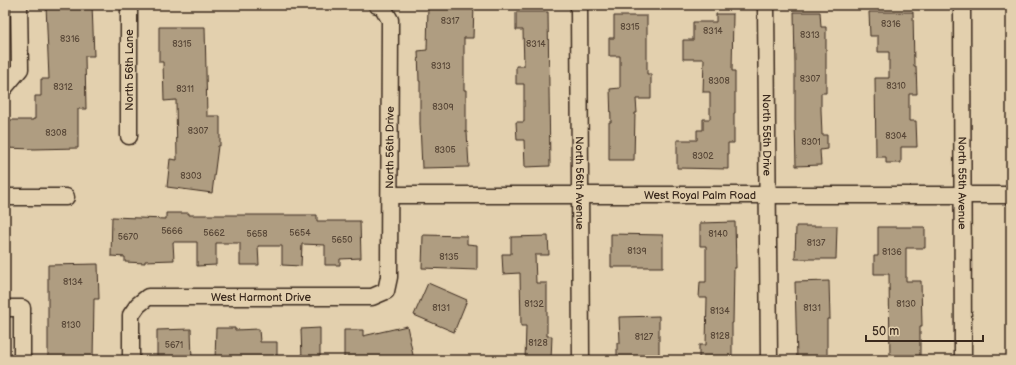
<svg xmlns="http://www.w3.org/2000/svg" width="1016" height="365" viewBox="0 0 1016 365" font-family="'Balsamiq Sans',sans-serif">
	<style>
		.building { fill: #af9d81; stroke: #3b2a1e }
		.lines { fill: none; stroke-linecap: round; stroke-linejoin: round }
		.minor-casing { stroke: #3b2a1e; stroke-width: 19 }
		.minor { stroke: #e3d0ae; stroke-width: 16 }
		.labels { text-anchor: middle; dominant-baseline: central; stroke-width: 3; stroke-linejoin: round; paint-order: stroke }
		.number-label { font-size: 9px; fill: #584737 }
		.street-label { font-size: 11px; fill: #3b2a1e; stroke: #e3d0ae }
	</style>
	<rect width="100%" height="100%" fill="#e3d0ae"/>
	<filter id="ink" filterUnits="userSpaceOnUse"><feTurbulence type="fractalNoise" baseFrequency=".025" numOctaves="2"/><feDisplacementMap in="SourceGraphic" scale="8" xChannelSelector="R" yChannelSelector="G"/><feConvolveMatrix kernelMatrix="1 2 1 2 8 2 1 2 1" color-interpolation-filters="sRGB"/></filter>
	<g filter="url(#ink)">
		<g class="building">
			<path d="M46,5H92L94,56H85L86,109H78V148L34,149L5,148V120H33V119H35V96H41V79H49Z"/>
			<path d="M428,5H474L473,38H464V90H466V132H467L469,167L422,168L420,124V81H419L418,51L427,50Z"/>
			<path d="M516,12H548L550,166L525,167L524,140H517L516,122H524V84H516V66H524L523,30H516Z"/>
			<path d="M794,12H820L821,27H826V93H821V110L822,135H827V149L820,150L821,165L796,166L795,120V65Z"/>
			<path d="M869,12H913L914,66H916L917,94H909V121H916L917,147H901V163H886V157H876L875,78H889V52H878V36H870Z"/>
			<path d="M716,14H733L732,71H735V113H734V143H728V169L677,168V140H697V130H703V119H710V92H703L704,59H683V40H693V22H716Z"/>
			<path d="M614,16H647V74H651V99H636L637,113H635L634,160H609V122H611L610,89L620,88V56H609V38H614Z"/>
			<path d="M159,27H205L207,116H220V146H218L212,193L167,187L170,159L177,160L176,100L164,101L163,62H159Z"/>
			<path d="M166,213H189V215H317V221H360L361,258L340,259V265H325V245L302,244L301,266L282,265V246H258L259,265H240V243H216V265L197,266V242H173L174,260L145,261V263L125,262V257L111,256L112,217L166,219Z"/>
			<path d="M735,222L736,268H734L733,323H732V360H699V345H706L707,298H699L700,282H706V246H700V223Z"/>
			<path d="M796,226H837L836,259H795Z"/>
			<path d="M878,227H925V248H906V281H921L922,326H920V360H890L889,274H874V256H878Z"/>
			<path d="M611,234L663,235V267H611Z"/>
			<path d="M423,235L467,236V244L477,245V270L422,268Z"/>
			<path d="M548,236L549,255H535L536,283H547V336H552L551,360H525L526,326H521L520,273L503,274L502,254H511V237Z"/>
			<path d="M98,264L99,299H94L93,360H48V265Z"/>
			<path d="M829,281L830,319H827V360H797L795,282Z"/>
			<path d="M428,283L467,300L454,332L414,315Z"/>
			<path d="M659,316V359L617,360V343H620L619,317Z"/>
			<path d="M407,326L414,360H344V330H363V336Z"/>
			<path d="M216,328H235V330L259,329L260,342H277V360H215Z"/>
			<path d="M320,328V360H302L301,329Z"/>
			<path d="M191,329L192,360H157V330Z"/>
		</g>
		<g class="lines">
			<defs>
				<g id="minor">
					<path id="s1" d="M579,5L581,360"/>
					<path id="s2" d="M766,5L769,360"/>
					<path id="s3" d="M962,5L963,360"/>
					<path d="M5,87L20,69L19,5"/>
					<path d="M129,136V5"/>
					<path id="s4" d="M390,195H1011"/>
					<path d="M5,197H66"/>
					<path d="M5,308H22V360"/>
					<path id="s5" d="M131,360V315L138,305L148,297H372L386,291L389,277L390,20L382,6L377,5"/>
				</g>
			</defs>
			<use href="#minor" class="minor-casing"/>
			<use href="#minor" class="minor"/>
		</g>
	</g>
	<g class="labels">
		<g class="number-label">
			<text x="450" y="21">8317</text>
			<text x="891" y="24">8316</text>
			<text x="630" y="27">8315</text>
			<text x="713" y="31">8314</text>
			<text x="810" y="35">8313</text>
			<text x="70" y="39">8316</text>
			<text x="182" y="44">8315</text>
			<text x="536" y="44">8314</text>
			<text x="441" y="66">8313</text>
			<text x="810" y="79">8307</text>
			<text x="719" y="81">8308</text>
			<text x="896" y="86">8310</text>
			<text x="63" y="87">8312</text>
			<text x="185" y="89">8311</text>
			<text x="443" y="107">8309</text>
			<text x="198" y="131">8307</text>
			<text x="56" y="133">8308</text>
			<text x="896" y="136">8304</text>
			<text x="811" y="142">8301</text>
			<text x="445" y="150">8305</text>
			<text x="703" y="156">8302</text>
			<text x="191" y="176">8303</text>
			<text x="172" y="231">5666</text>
			<text x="214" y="233">5662</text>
			<text x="300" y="233">5654</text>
			<text x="257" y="234">5658</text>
			<text x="718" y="234">8140</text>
			<text x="128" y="237">5670</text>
			<text x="342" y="240">5650</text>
			<text x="816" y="243">8137</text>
			<text x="637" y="251">8139</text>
			<text x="892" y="252">8136</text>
			<text x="449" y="257">8135</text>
			<text x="73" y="282">8134</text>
			<text x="534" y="304">8132</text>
			<text x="906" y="304">8130</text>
			<text x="441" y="308">8131</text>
			<text x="812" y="308">8131</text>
			<text x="720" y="311">8134</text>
			<text x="71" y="325">8130</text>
			<text x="720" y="336">8128</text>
			<text x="644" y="337">8127</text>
			<text x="538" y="343">8128</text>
			<text x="174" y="345">5671</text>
		</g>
		<g class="street-label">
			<text transform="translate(129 70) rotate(-90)">North 56th Lane</text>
			<text stroke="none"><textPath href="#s2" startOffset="130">North 55th Drive</textPath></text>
			<text stroke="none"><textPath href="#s5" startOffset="453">North 56th Drive</textPath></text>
			<text stroke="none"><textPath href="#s1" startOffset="178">North 56th Avenue</textPath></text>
			<text stroke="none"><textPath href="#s3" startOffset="178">North 55th Avenue</textPath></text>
			<text stroke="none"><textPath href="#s4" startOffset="310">West Royal Palm Road</textPath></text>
			<text stroke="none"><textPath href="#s5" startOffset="183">West Harmont Drive</textPath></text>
		</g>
	</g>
	<rect width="1016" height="365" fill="none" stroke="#e3d0ae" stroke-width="20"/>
	<rect x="10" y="10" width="996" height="345" fill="none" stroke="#3b2a1e" stroke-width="1.5" filter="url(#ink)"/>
	<path d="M866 335v6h117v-6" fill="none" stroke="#3b2a1e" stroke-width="2"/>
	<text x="872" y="335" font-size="12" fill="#3b2a1e" stroke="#e3d0ae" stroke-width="3" paint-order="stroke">50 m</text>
</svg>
